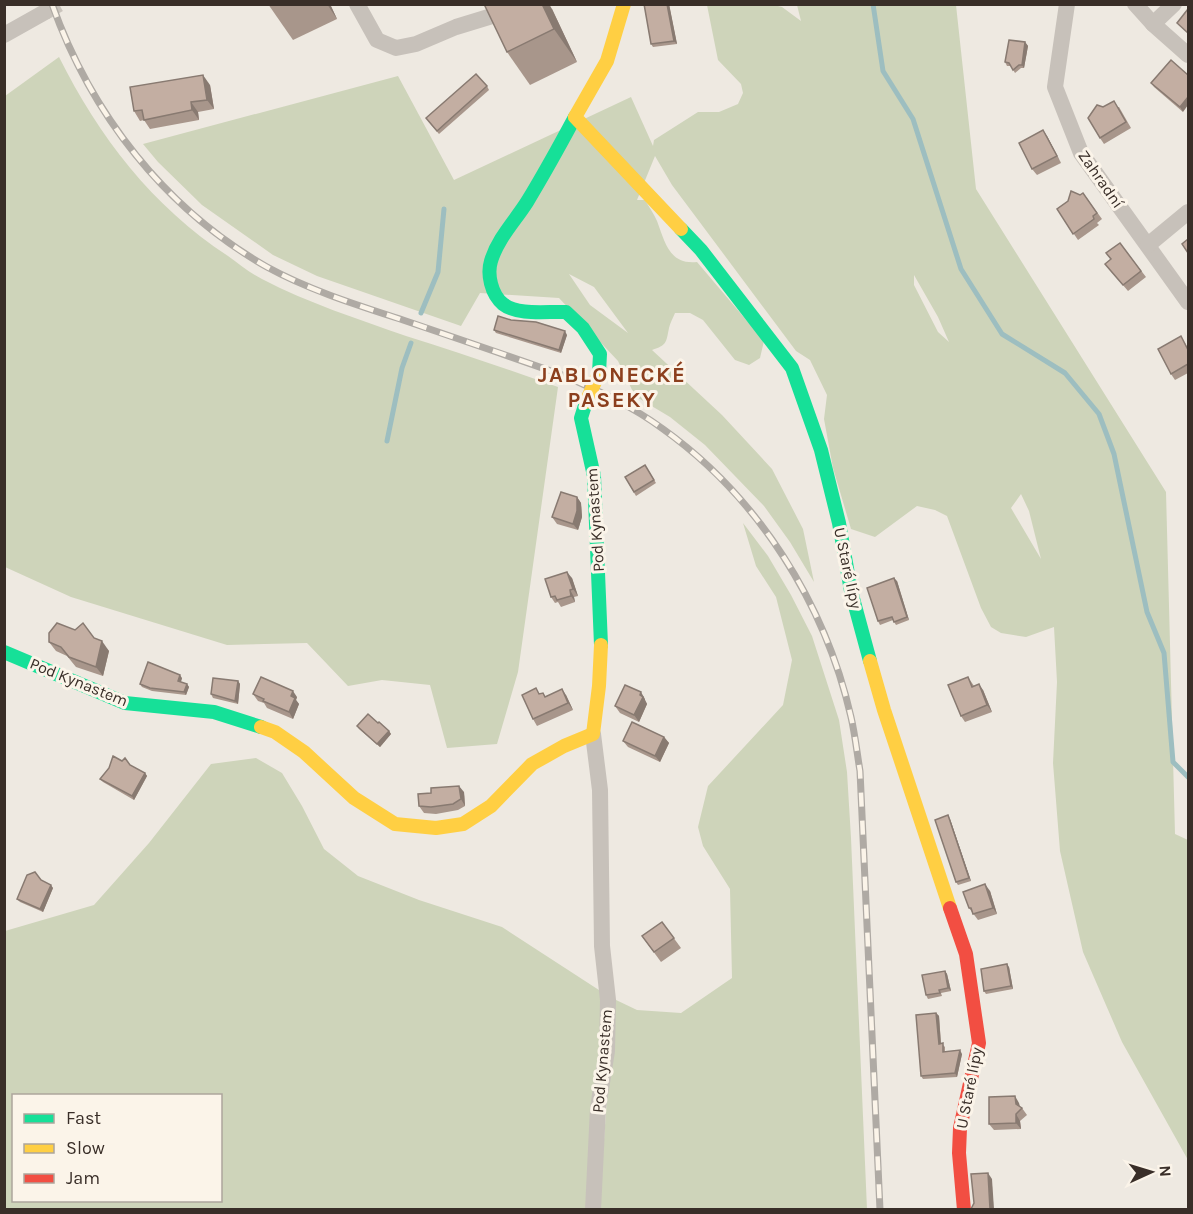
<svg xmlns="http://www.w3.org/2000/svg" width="1193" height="1214" viewBox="0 0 1193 1214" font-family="Karla,sans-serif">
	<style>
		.green { fill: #ced4ba; fill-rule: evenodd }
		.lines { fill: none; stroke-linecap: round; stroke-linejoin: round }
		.stream { stroke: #9dbec0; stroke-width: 5 }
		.street-tunnel { stroke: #cac4bc; stroke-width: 16; stroke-dasharray: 16 8; stroke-linecap: butt }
		.street { stroke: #c7c1ba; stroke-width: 16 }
		.fast { stroke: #16e098; stroke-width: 14 }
		.slow { stroke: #ffcf43; stroke-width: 14 }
		.jam { stroke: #f24e42; stroke-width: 14 }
		.rail-casing { stroke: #afaaa4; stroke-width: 7 }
		.rail { stroke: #fbf4e9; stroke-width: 4.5; stroke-dasharray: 14; stroke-linecap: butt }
		.slow-bridge { stroke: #ffcf43; stroke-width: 14 }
		.wall { fill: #a8968b }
		.shaded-wall { fill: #887a71 }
		.building { fill: #c3aea2; stroke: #887a71; stroke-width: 1.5 }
		.labels { text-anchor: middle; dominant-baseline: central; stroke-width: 6; stroke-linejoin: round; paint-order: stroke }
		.street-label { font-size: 16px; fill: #392e28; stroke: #fbf4e9 }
		.district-label { font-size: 22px; font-weight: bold; letter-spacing: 1.5px; fill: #8c3f1d; stroke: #fbf4e9 }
	</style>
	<rect width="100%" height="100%" fill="#eee9e1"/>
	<g class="green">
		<path d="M707,5H774L782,7L801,21L797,5H956L976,189L1166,492L1175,834L1188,840V1160L1122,1042L1083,952L1060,851L1053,763L1057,682L1054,627L1026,637L1001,633L991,627L981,608L947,516L935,510L917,506L875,537L851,529L833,468L824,419L827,395L810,360L796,351L672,185L655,156L637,200H645C649,207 654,214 657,221C665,242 669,265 697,262L764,341L760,358L749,365L735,360L703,320L690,313H675C673,318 670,323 669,328C666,343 667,345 652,350L722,415L772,469L803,529L814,582L790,542L764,506L705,445L670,417L635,396L618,361L559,298L480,293L461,326L317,276L273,255L202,205L158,162L143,144L398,76L454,180L631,97L653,146L654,140L698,112H719L738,104L743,93L741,84L718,60ZM569,274L594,287L628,333L590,305ZM914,275L938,317L949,342L938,332L914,285ZM1021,494L1029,511L1041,559L1011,508Z"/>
		<path d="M59,57C99,137 152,206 228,256C239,264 250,273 262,279C308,303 358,319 406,336C457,352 507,369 558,387L518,672L497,744L447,748L430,685L382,680L348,686L307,643L227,645L71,597L5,567V96Z"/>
		<path d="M743,523L768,556L791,595L812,636L839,720L847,772L851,838L867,1209L599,1210L614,999L637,1010L681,1013L732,978L730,889L703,846L698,827L708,786L783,705L792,660L776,597L756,566Z"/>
		<path d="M256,758L282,773L302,806L324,849L358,876L419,900L502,927L602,992V1049L588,1209L5,1210V931L94,905L149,843L211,764ZM14,1096H220V1200H14Z"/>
	</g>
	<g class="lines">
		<g class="stream">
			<path d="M873,4L883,71L913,119L961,269L1002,334L1065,373L1099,414L1114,454L1147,612L1164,653L1173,762L1188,777"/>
			<path d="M421,313L438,272L444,209"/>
			<path d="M387,441L402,368L411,343"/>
		</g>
		<path class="street-tunnel" d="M45,12L59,4"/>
		<g class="street">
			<path d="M357,4L377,40L396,48L416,44L456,27L492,16L514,4"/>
			<path d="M1067,4L1055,87L1081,153L1188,302"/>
			<path d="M1135,4L1153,24L1188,55"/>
			<path d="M1153,24L1174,4"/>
			<path d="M4,35L45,12"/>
			<path d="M1148,245L1188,212"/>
			<path d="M593,1210L598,1108L607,1051L608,1000L602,946L600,790L593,734"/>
		</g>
		<g class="fast">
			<path d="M575,117C560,145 544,174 527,202C515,221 498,238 491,261C487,274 491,294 503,304C518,316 548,311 566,312L583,328L600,354L599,373"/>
			<path d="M681,229L701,250L792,368L821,450L839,523L851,591L870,661"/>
			<path d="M586,402L581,418L594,476L601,645"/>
			<path d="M4,652L125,703L214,712L261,727"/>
		</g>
		<g class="slow">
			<path d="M624,4L607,61L575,117L681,229"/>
			<path d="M870,661L884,710L950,908"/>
			<path d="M261,727L275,732L304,752L354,798L395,824L436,828L463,824L491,806L532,764L564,746L593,734L599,686L601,645"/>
		</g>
		<path class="jam" d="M950,908L966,954L979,1043L960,1128L959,1153L964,1210"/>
		<defs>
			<path id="rail" d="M52,4C91,114 165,209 267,267C309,290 357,305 403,320C456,338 509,356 562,375C597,390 632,406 663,429C758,497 825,603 851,717C855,734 857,753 860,771L880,1210"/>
		</defs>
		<use href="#rail" class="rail-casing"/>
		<use href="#rail" class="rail"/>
		<path class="slow-bridge" d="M586,402L599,373"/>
	</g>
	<g class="wall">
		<path d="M268,4H330L337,19L293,40Z"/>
		<path d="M644,4H669L677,44L653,47L651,44Z"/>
		<path d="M552,9L577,62L530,85L507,52Z"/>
		<path d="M1025,42L1028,46L1024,68H1021L1015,73L1011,66H1007L1005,62Z"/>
		<path d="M1171,60L1183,112L1154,87L1151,83Z"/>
		<path d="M210,85L214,109L198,112L199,120L150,129L144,120L140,121L134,111Z"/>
		<path d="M487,86L489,90L439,134L428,121Z"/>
		<path d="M1103,107H1119L1131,128L1104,144L1100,138Z"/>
		<path d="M1047,136L1061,163L1037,175L1032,169Z"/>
		<path d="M1083,193L1102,219L1097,223L1099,225L1078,240L1057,209Z"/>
		<path d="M1120,243L1146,277L1128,291L1105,264L1111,259Z"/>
		<path d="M511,320L567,335L561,353L496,333L494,330Z"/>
		<path d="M1185,343L1188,349V373L1175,380L1171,374Z"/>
		<path d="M645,465L656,483L636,496L625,477Z"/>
		<path d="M577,497L581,503L582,517L578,530L557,524L552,517Z"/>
		<path d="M572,578L578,596L574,597L575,602L561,607L558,602L555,603L551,597Z"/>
		<path d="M897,581L909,620L896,625L893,620L880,625L878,621Z"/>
		<path d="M94,638L109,651L103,676L76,667L67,656L56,651L49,642Z"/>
		<path d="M968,677L974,686L983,690L992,712L965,722L961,716Z"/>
		<path d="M182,678L181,682L187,684L189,687L186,695L152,691L142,687L140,684Z"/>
		<path d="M238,681L240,684L238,704L213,698L211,694Z"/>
		<path d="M543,693L545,696L566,695L573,710L537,726L533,719L540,694Z"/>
		<path d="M253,694L297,697L296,700L299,704L293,719L267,708L264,703L258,701Z"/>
		<path d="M645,699V700L647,704L639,722L620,713L615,706Z"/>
		<path d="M357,726L389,731L391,734L380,747L359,729Z"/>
		<path d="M664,737L669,743L660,762L628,747L623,741Z"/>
		<path d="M130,765L145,773L147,776L134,800L103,782L100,779Z"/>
		<path d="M464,792L465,806L458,810L436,814L424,813L419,806L431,793Z"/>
		<path d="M950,819L971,881L958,885L956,882Z"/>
		<path d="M41,880L53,888L43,912L20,902L17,899Z"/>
		<path d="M990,891L997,914L978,920L969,908Z"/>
		<path d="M662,922L681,948L661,962L642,936Z"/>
		<path d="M1009,967L1013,989L986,994L984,991Z"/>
		<path d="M945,971L947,974L951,991L941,993L942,996L928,999L926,995Z"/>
		<path d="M936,1013L939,1016L941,1043L945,1047V1052L962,1054L957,1077L923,1079L921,1076Z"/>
		<path d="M1019,1103L1020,1107L1022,1108L1027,1115L1020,1121L1021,1129L994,1130L989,1124Z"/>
	</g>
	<g class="shaded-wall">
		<path d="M327,4H330L337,19Z"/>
		<path d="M542,4H549L552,9L577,62L554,29Z"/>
		<path d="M667,4H669L677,44L674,41Z"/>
		<path d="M1025,42L1028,46L1024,68L1022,65Z"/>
		<path d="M203,75L210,85L214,109L207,100Z"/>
		<path d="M1188,97V105L1183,112L1180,107Z"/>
		<path d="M191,102L198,112L199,120L192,110Z"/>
		<path d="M1043,130L1047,136L1061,163L1057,156Z"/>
		<path d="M565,331L567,335L561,353L559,350Z"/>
		<path d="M577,497L581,503L582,517L578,530L573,524Z"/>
		<path d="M567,572L572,578L578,596L573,589Z"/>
		<path d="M894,578L897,581L909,620L907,617Z"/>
		<path d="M570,590L574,597L575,602L571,596Z"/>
		<path d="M102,641L109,651L103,676L96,667Z"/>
		<path d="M180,675L182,678L180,684L178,681Z"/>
		<path d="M238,681L240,684L238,704L235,701Z"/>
		<path d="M187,684L189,687L186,695L184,692Z"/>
		<path d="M979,684L983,690L992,712L987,705Z"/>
		<path d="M562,689L566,695L573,710L568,703Z"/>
		<path d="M293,691L297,697L296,700L299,704L293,719L289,712L291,696Z"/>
		<path d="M641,692L645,699V700L647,704L639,722L634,715Z"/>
		<path d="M389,731L391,734L380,747L377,744Z"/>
		<path d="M664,737L669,743L660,762L655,756Z"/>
		<path d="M145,773L147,776L134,800L132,796Z"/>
		<path d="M459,786L464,792L465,806L461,799Z"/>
		<path d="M948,815L950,819L971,881L969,878Z"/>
		<path d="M985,884L990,891L997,914L993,908Z"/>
		<path d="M51,885L53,888L43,912L40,909Z"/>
		<path d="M1007,964L1009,967L1013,989L1011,986Z"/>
		<path d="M945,971L947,974L951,991L948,988Z"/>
		<path d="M936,1013L939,1016L941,1047L939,1044Z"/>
		<path d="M960,1050L962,1054L957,1077L955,1073Z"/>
		<path d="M1015,1096L1019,1103L1020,1111L1016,1104Z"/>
		<path d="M1016,1114L1020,1121L1021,1129L1016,1123Z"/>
		<path d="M988,1173L992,1179L994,1209H990Z"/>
	</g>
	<g class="building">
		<path d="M484,4H542L554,29L507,52Z"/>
		<path d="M644,4H667L674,41L651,44Z"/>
		<path d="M1188,9V33L1177,23Z"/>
		<path d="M1009,40L1025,42L1022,65H1019L1013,70L1009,63L1005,62Z"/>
		<path d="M1171,60L1188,75V97L1180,107L1151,83Z"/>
		<path d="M476,74L487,86L437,131L426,118Z"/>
		<path d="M203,75L207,100L191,102L192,110L144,120L142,110L134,111L130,87Z"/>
		<path d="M1114,101L1126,122L1100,138L1088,118L1097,105L1103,107Z"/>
		<path d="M1043,130L1057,156L1032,169L1019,143Z"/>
		<path d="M1071,191L1080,195L1083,193L1097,213L1093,216L1094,219L1073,234L1057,209L1068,201Z"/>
		<path d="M1188,239V253L1182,244Z"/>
		<path d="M1120,243L1141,271L1123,285L1105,264L1111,259L1106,253Z"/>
		<path d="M498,316L511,320L536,322L565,331L559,350L494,330Z"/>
		<path d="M1181,336L1188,350V364L1171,374L1158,349Z"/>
		<path d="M645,465L654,480L634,492L625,477Z"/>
		<path d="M561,492L577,497V511L573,524L552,517Z"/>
		<path d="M567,572L573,589L570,590L571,596L557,600L555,596L551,597L545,579Z"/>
		<path d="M894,578L907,617L894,622L892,617L878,621L867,588Z"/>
		<path d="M57,623L75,630L83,623L94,638L102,641L96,667L69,657L61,647L49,642V633Z"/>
		<path d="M148,662L180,675L178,681L187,684L184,692L150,688L140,684Z"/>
		<path d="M261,677L293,691L291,696L295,698L289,712L263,701L264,699L253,694Z"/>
		<path d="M968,677L972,687L979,684L987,705L961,716L948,685Z"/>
		<path d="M213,678L238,681L235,701L211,694Z"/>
		<path d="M625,685L641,692L640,695L643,697L634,715L615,706Z"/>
		<path d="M536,688L539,694L543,693L545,697L562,689L568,703L533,719L522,695Z"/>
		<path d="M368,714L378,723L379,722L389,731L377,744L357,726Z"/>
		<path d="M632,722L664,737L655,756L623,741Z"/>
		<path d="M113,756L122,761L125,758L130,765L145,773L132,796L100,779L109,768Z"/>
		<path d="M459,786L461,799L453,804L431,807L419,806L418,794L431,793V788Z"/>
		<path d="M948,815L969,878L956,882L935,820Z"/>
		<path d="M35,872L41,880L51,885L40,909L17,899L27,875Z"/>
		<path d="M985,884L993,908L973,914L971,908H969L963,892Z"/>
		<path d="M662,922L674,938L654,952L642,936Z"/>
		<path d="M1007,964L1011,986L984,991L981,969Z"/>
		<path d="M945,971L948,988L939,990L940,993L926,995L922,975Z"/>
		<path d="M936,1013L939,1044L943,1043V1052L960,1050L955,1073L921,1076L916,1015Z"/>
		<path d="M1015,1096L1016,1104L1022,1108L1016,1114V1123L989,1124V1097Z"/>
		<path d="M988,1173L990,1209H971L974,1203L971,1174Z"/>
	</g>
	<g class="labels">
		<g class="street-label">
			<text transform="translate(1101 179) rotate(55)">Zahradní</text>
			<text transform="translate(595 520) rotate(-94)">Pod Kynastem</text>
			<text transform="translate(848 568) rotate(78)">U Staré lípy</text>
			<text transform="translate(79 682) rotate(22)">Pod Kynastem</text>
			<text transform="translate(602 1061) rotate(-85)">Pod Kynastem</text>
			<text transform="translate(969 1088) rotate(-79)">U Staré lípy</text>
		</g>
		<g class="district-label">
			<text x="612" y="375">JABLONECKÉ<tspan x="612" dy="25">PASEKY</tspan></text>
		</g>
	</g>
	<rect width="1193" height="1214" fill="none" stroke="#392e28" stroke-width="12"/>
	<rect x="12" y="1094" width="210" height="108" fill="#fbf4e9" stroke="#ada59c" stroke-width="1.5"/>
	<rect x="24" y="1114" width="30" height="9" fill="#16e098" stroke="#ada59c" stroke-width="1.5"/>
	<text x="66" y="1124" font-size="18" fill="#392e28">Fast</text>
	<rect x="24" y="1144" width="30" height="9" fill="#ffcf43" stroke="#ada59c" stroke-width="1.5"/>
	<text x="66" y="1154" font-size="18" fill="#392e28">Slow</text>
	<rect x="24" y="1174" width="30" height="9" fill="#f24e42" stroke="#ada59c" stroke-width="1.5"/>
	<text x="66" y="1184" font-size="18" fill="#392e28">Jam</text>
	<g transform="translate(1151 1172) rotate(86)" stroke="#fbf4e9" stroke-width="4.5" paint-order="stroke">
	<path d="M0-4.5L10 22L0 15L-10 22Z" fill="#392e28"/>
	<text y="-9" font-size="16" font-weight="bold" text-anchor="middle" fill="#392e28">N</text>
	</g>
</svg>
